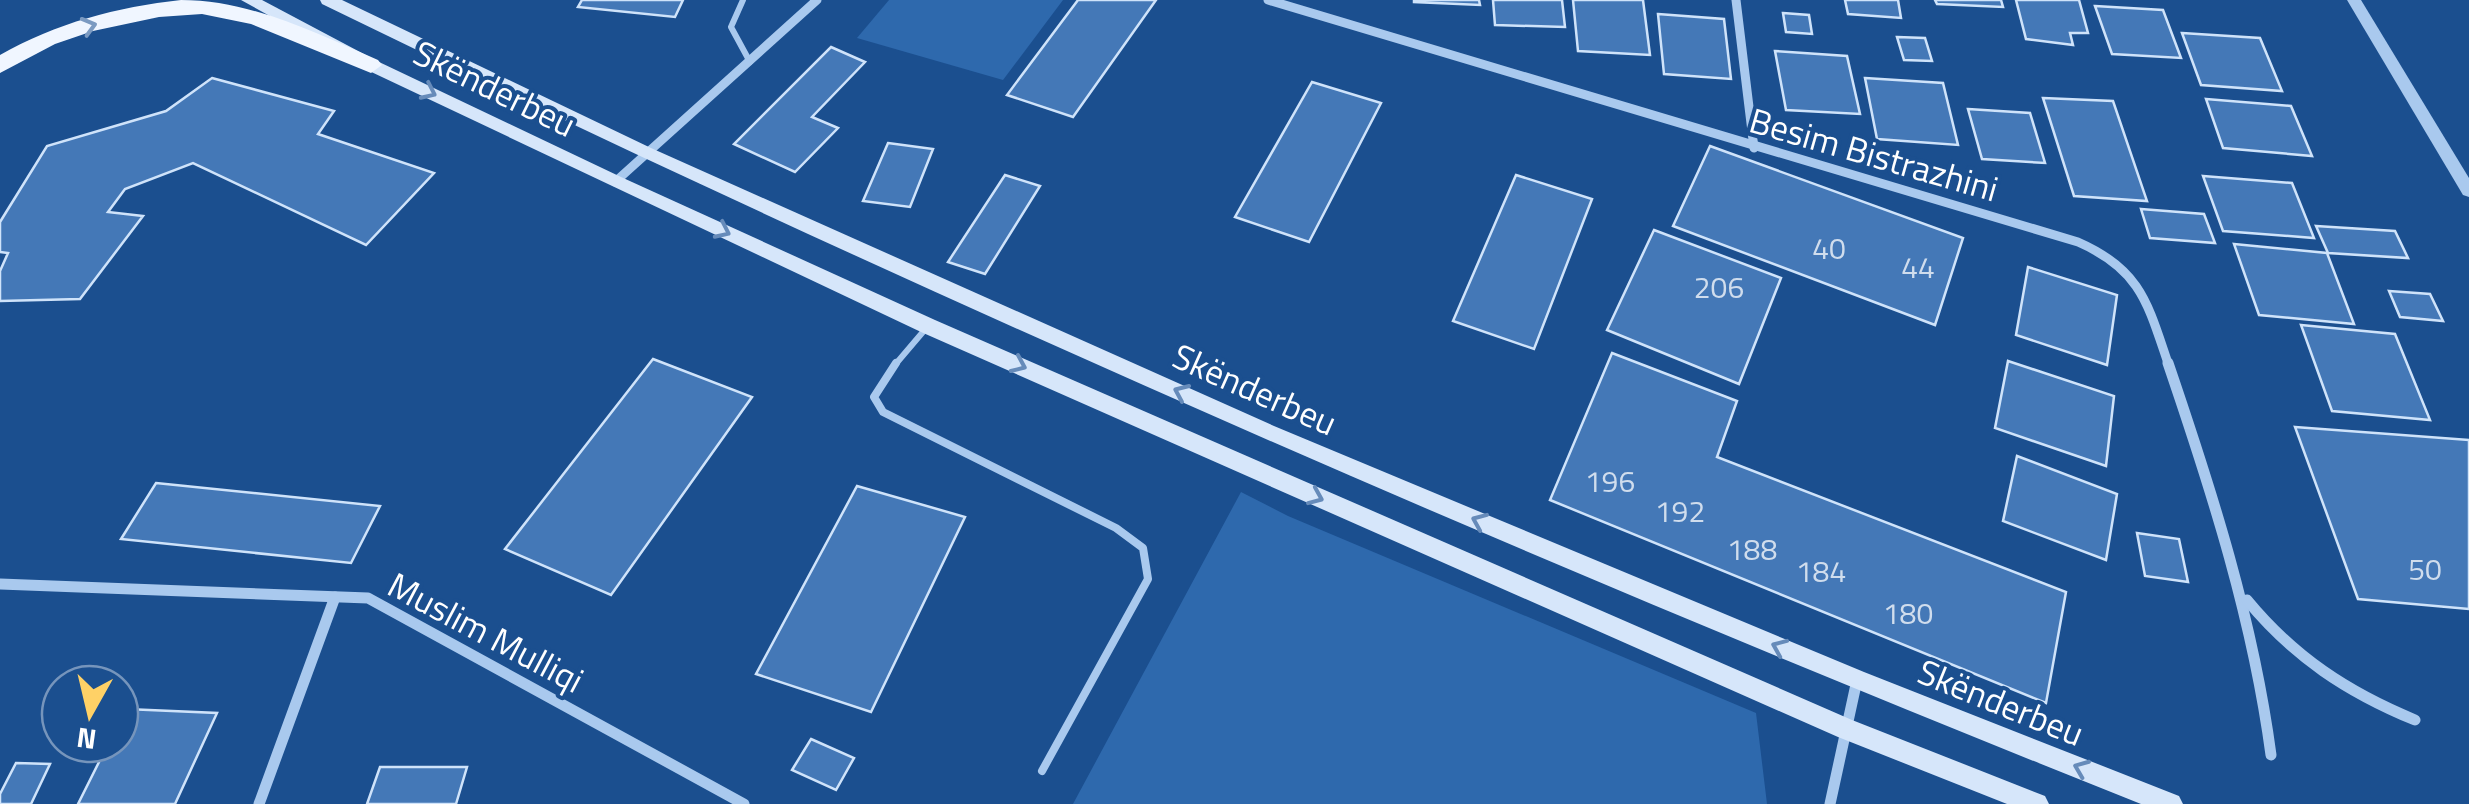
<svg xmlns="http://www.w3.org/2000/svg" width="2469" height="804" viewBox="0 0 2469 804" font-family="'Titillium Web',sans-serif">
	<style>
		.green { fill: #2e69ad }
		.building { fill: #4478b7; stroke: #cfe3fa; stroke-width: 2.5 }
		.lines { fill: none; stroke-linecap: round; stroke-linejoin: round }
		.service-far1 { stroke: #a9c9ee; stroke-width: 6 }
		.service { stroke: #a9c9ee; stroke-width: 8 }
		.minor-far1 { stroke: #a9c9ee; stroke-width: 9 }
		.minor { stroke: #a9c9ee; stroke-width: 11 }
		.tertiary { fill: #a9c9ee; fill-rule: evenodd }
		.secondary { fill: #d6e6fa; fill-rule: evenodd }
		.primary { fill: #f0f6ff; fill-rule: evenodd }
		.oneway { stroke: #7b9ac1 }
		.oneway2 { stroke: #668bba }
		.labels { text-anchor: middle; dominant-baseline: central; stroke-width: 8; stroke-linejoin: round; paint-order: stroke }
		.number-label { font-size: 30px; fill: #d0dded }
		.street-label { font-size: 35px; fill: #fff; stroke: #1b4f8f }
	</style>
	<rect width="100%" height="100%" fill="#1b4f8f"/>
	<g class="green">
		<path d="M889,0H1063L1003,80L857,38Z"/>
		<path d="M1241,492L1288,516L1756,713L1767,804H1073Z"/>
	</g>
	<g class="building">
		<path d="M582,0H683L675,17L578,7Z"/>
		<path d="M1078,0H1156L1073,117L1007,95Z"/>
		<path d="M1414,0H1479L1480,5L1414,2Z"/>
		<path d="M1493,0H1562L1565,27L1495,25Z"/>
		<path d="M1573,0H1643L1650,55L1578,51Z"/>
		<path d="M1845,0H1898L1901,18L1848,14Z"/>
		<path d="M1935,0H2001L2003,7L1937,4Z"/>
		<path d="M2016,0H2079L2088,33H2070L2073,45L2026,39Z"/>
		<path d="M2095,6L2163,10L2181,58L2112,54Z"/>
		<path d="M1783,13L1809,15L1812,34L1786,32Z"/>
		<path d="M1658,14L1724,19L1731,79L1664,74Z"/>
		<path d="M2182,33L2260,38L2282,91L2201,85Z"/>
		<path d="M1897,37L1925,38L1932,61L1904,60Z"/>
		<path d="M831,47L865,62L812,117L838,128L795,172L734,144Z"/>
		<path d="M1775,51L1847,56L1860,114L1786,110Z"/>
		<path d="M212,78L334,111L318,134L434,173L366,245L193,163L125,189L108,212L143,216L80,299L0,301V271L8,253L0,252V222L47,146L166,111Z"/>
		<path d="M1865,78L1943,83L1958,145L1877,139Z"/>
		<path d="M1312,82L1381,103L1309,242L1235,217Z"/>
		<path d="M2043,98L2113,101L2147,201L2074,196Z"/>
		<path d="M2206,99L2291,106L2312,156L2223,148Z"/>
		<path d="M1968,109L2030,113L2045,163L1982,159Z"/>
		<path d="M888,143L933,149L910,207L863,201Z"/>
		<path d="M1710,146L1963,238L1935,325L1673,226Z"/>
		<path d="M1005,175L1040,186L985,274L948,262Z"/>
		<path d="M1516,175L1592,199L1534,349L1453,321Z"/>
		<path d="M2203,176L2292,183L2314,238L2223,231Z"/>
		<path d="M2141,209L2204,214L2215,243L2150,238Z"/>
		<path d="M2316,226L2395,231L2408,258L2328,253Z"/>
		<path d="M1654,230L1781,278L1739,384L1607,330Z"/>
		<path d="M2234,244L2327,253L2354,324L2259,315Z"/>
		<path d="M2028,267L2117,295L2107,365L2016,335Z"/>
		<path d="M2389,291L2430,294L2443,321L2400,317Z"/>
		<path d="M2301,325L2395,334L2430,420L2332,411Z"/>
		<path d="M1612,353L1737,401L1717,457L2066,592L2046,703L1550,500Z"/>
		<path d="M653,359L752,397L611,595L505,549Z"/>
		<path d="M2008,361L2114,396L2106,466L1995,428Z"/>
		<path d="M2295,427L2469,440V609L2358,599Z"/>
		<path d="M2017,456L2117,494L2106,560L2003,521Z"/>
		<path d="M156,483L380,506L351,563L121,539Z"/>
		<path d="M857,486L965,517L871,712L756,674Z"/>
		<path d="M2137,533L2179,539L2188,582L2145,576Z"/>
		<path d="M126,709L217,713L175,804H78L108,744H120V720Z"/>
		<path d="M811,739L854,758L836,790L792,770Z"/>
		<path d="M16,763L50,764L31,804H0V794Z"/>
		<path d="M380,767H467L456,804H367Z"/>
	</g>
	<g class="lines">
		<g class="service-far1">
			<path d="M743,0L731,27L750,62"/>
			<path d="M894,366L928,326"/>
		</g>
		<path class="service" d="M896,363L874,397L883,412L1116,528L1143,548L1148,579L1042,771"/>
		<g class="minor-far1">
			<path d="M1268,0L2078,242C2142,270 2148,305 2169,366"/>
			<path d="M1736,0L1754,148"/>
			<path d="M615,182L817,0"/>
		</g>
		<g class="minor">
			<path d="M2168,363C2212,492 2253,620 2271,755"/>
			<path d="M0,584L368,598L744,804"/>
			<path d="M2247,600C2294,657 2347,692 2415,720"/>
			<path d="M259,804L335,597"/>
			<path d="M1830,804L1857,680"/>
		</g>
		<path class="tertiary" d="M2347,0H2361L2469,178V197L2463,195Z"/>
		<g class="secondary">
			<path d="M241,0H262L377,61L621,177L935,320L1852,720L2045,796L2049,804H2007L1838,737L921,332L365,69Z"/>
			<path d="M320,0H342L651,148L1274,426L1864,672L2179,796L2183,804H2141C1526,559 918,294 322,4Z"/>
		</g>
		<path class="primary" d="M181,0C251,0 315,33 378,60L382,65L371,73L251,24L202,14L159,17L93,31L55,44L0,73V55C56,23 117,7 181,0Z"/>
	</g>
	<defs><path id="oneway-chevron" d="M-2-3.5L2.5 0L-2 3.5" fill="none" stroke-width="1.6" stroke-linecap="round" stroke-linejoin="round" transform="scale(2.5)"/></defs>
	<use class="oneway" href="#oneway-chevron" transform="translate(89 26) rotate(-16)"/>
	<g class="oneway2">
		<use href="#oneway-chevron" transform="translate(429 92) rotate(25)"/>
		<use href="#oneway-chevron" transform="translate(723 231) rotate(25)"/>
		<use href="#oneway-chevron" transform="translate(1019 365) rotate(24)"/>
		<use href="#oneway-chevron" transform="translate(1181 392) rotate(-156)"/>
		<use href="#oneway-chevron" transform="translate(1316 497) rotate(23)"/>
		<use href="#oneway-chevron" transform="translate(1479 521) rotate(-157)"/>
		<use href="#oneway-chevron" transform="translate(1779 647) rotate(-157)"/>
		<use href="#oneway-chevron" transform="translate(2081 768) rotate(-158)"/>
	</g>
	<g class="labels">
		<g class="number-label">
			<text x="1829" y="248">40</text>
			<text x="1918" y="267">44</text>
			<text x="1719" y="287">206</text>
			<text x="1610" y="481">196</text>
			<text x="1680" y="511">192</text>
			<text x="1752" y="549">188</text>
			<text x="2425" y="569">50</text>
			<text x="1821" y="571">184</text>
			<text x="1908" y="613">180</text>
		</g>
		<g class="street-label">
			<text transform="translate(495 88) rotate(26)">Skënderbeu</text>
			<text transform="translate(1874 154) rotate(16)">Besim Bistrazhini</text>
			<text transform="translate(1255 389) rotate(24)">Skënderbeu</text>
			<text transform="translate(486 632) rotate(28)">Muslim Mulliqi</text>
			<text transform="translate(2001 702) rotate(22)">Skënderbeu</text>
		</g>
	</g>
	<g transform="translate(90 714) rotate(188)"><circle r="48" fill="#1b4f8f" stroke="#7695bc" stroke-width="2.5"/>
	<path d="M0-8L18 38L0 25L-18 38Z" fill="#ffd166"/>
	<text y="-15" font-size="28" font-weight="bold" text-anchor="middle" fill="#ffffff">N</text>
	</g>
</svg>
